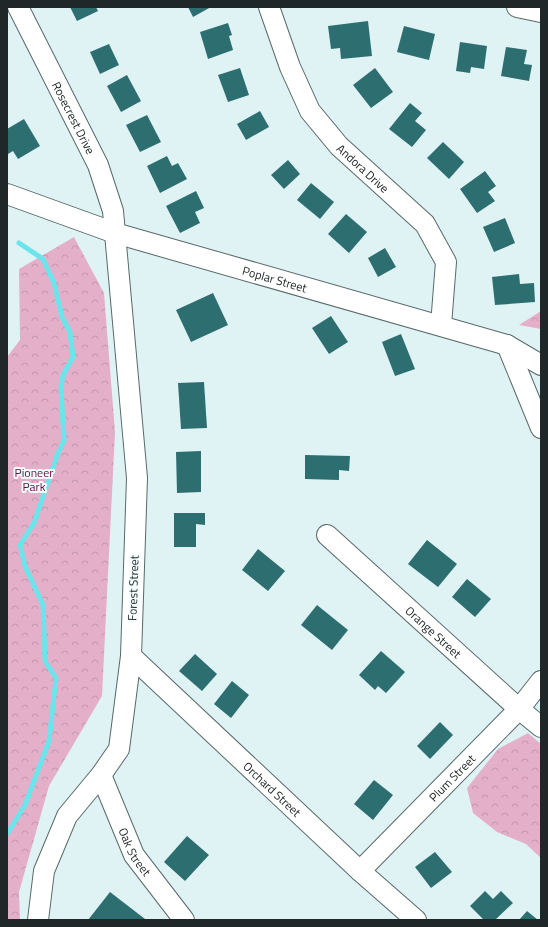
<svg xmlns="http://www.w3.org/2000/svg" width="548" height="927" viewBox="0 0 548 927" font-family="'Titillium Web',sans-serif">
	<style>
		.forest { fill: url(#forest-crowns) }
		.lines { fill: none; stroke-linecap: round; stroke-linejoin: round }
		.stream { stroke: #6be5eb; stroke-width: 5 }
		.building { fill: #2d6e71 }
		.minor-casing { stroke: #58696a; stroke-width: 22 }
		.minor { stroke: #fff; stroke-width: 20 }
		.labels { text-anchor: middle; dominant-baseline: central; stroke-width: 4; stroke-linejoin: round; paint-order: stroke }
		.street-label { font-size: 12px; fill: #202728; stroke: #f6fefe }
		.park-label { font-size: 12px; fill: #680747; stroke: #f6fefe }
	</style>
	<defs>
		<pattern id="forest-crowns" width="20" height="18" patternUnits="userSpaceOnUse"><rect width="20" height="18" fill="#e4afc9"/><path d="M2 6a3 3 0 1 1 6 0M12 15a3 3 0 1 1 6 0" fill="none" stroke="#c397ad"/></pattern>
	</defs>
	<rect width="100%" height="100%" fill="#e0f3f4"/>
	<g class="forest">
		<path d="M74,237L104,293L115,432L102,696L49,786L19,892L20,920H7V357L20,340L19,269Z"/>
		<path d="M541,311V329L519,325Z"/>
		<path d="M528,733L541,744V858L526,844L497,832L473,813L467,788L498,749Z"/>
	</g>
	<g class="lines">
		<path class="stream" d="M7,834L25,805L49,741L56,678L45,661L43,605L25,566L20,545L34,523L58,453L64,441L61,388L63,375L73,357L70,332L62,317L54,283L43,259L19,243"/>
	</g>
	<g class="building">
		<path d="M70,7H96L98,11L77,21Z"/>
		<path d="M188,7H211L193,17Z"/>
		<path d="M368,21L372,56L341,59L340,48L331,49L328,26Z"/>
		<path d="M228,23L232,35L229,36L233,50L208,59L200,32Z"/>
		<path d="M404,26L435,34L429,60L397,52Z"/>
		<path d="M460,42L487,46L484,69L471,67L470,73L456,71Z"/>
		<path d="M109,44L119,65L100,74L90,52Z"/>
		<path d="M506,47L527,50L524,64L532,65L529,81L501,76Z"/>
		<path d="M240,68L249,95L228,102L218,75Z"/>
		<path d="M375,68L393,92L371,108L353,85Z"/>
		<path d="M127,75L141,101L121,112L107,86Z"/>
		<path d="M410,103L422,113L415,121L426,130L412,147L389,129Z"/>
		<path d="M260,111L269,127L246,140L237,124Z"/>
		<path d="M147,115L161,142L140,152L126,125Z"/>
		<path d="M24,119L40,146L18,159L13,151L8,154L7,151V129Z"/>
		<path d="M443,142L464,162L449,179L427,158Z"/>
		<path d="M167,156L172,166L178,163L187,179L160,193L147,166Z"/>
		<path d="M288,160L300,174L284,189L271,175Z"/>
		<path d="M485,171L496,186L488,192L495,201L477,213L460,189Z"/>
		<path d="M311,183L334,202L320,219L297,200Z"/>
		<path d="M196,191L204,208L195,212L200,223L180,233L166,206Z"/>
		<path d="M346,214L367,232L349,253L328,234Z"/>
		<path d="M505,218L515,243L494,252L483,227Z"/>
		<path d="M385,248L396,267L378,277L368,258Z"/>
		<path d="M519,274L520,284L534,283L535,302L495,305L492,277Z"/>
		<path d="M213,293L228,325L191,342L176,310Z"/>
		<path d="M331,316L348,342L329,354L312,328Z"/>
		<path d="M401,334L415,369L395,376L382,342Z"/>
		<path d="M204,382L207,428L181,429L178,383Z"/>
		<path d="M201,451V492L177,493L176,452Z"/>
		<path d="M305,455L350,456L349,471L339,470V480L305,479Z"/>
		<path d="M174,513H205V525L196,524V547H174Z"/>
		<path d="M427,540L457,564L438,587L408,564Z"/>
		<path d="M258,549L285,571L268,591L242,570Z"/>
		<path d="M467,579L491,599L475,617L452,597Z"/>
		<path d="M317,605L348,630L332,650L301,625Z"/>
		<path d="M381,651L405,672L386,693L378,686L375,690L359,675Z"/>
		<path d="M195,654L217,674L202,691L179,671Z"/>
		<path d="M232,681L249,695L231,718L214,704Z"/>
		<path d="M440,722L453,735L430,759L417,746Z"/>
		<path d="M374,780L393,795L373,820L354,804Z"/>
		<path d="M187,836L209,855L185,881L164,862Z"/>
		<path d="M435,852L452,872L431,888L415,867Z"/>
		<path d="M485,891L493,899L501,891L513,903L495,920H484L470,906Z"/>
		<path d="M110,892L145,919V920H88Z"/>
		<path d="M527,911L538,920H519Z"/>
	</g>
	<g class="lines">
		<defs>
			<g id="minor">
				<path id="s1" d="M18,7L98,165L113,211L137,478L131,656L119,749L101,775L67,816L44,871L38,920"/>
				<path id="s2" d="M269,7L290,67L310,111L339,146L425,224L446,262L441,325"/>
				<path d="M517,7L541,12"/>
				<path id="s3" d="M7,194L115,233L507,345L541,365"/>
				<path d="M507,345L541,428"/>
				<path id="s4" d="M327,535L519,709L541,727"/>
				<path id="s5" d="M131,656L360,871L416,920"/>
				<path id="s6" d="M101,775L134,855L184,920"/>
				<path id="s7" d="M360,871L519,709L541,681"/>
			</g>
		</defs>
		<use href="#minor" class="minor-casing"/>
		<use href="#minor" class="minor"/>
	</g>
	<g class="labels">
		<g class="street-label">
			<text stroke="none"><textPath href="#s1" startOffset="124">Rosecrest Drive</textPath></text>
			<text stroke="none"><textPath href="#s2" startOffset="190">Andora Drive</textPath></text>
			<text stroke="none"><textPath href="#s3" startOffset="281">Poplar Street</textPath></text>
			<text transform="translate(133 588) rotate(-88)">Forest Street</text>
			<text stroke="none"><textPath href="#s4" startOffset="144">Orange Street</textPath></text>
			<text stroke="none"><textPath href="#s7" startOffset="131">Plum Street</textPath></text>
			<text stroke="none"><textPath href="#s5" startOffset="194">Orchard Street</textPath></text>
			<text stroke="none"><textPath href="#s6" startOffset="84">Oak Street</textPath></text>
		</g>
		<g class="park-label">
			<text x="34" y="472">Pioneer<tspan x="34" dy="14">Park</tspan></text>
		</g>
	</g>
	<rect width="548" height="927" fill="none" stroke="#202728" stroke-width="16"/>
</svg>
